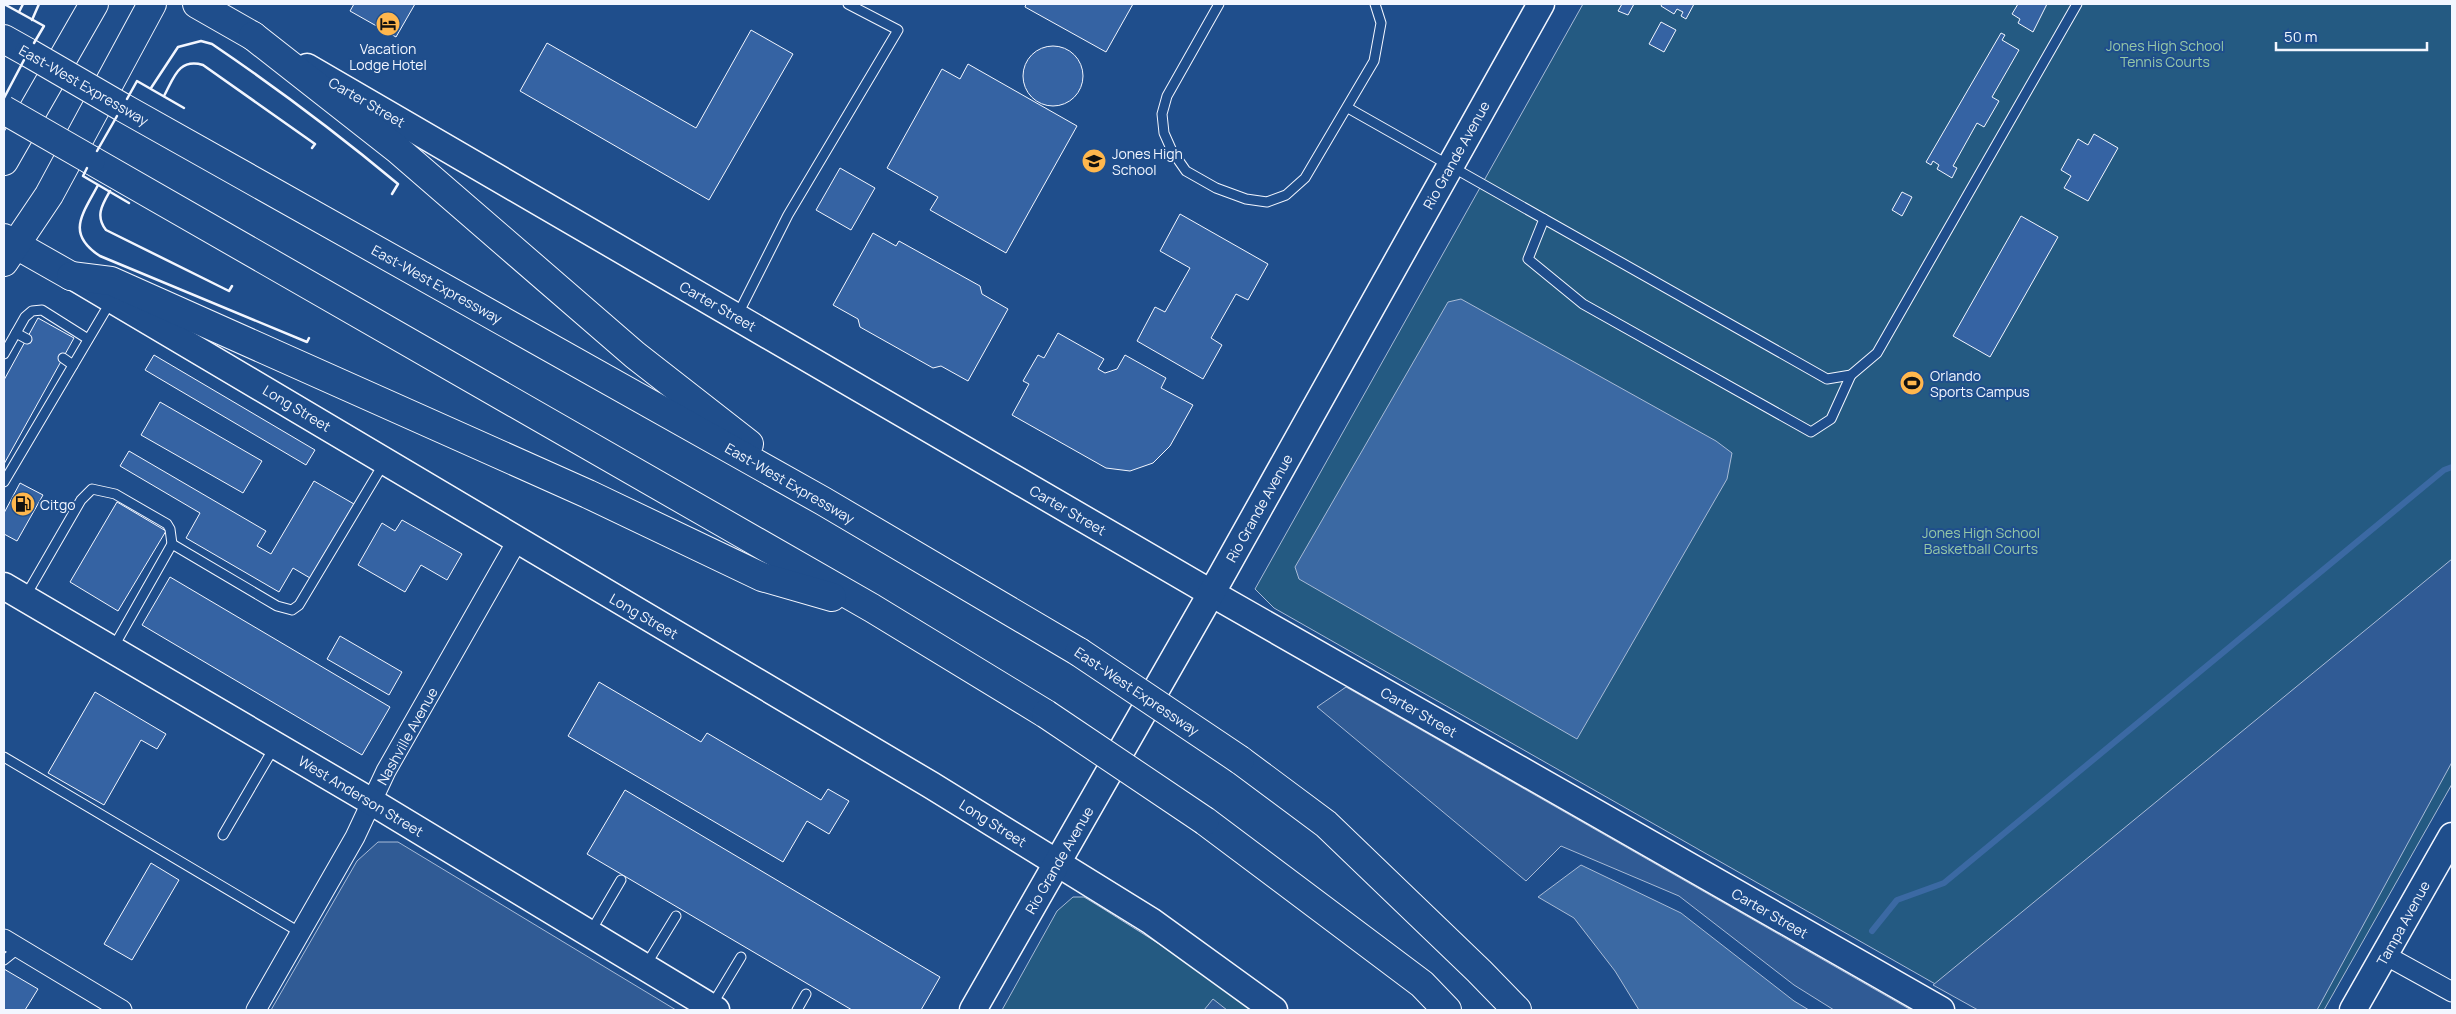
<svg xmlns="http://www.w3.org/2000/svg" width="2456" height="1014" viewBox="0 0 2456 1014" font-family="Manrope,sans-serif">
	<style>
		.green { fill: #245a82; stroke: #a8bbd7 }
		.parking { fill: #305b95; stroke: #a8bbd7 }
		.water { fill: #3b69a3; stroke: #a8bbd7 }
		.lines { fill: none; stroke-linecap: round; stroke-linejoin: round }
		.stream { stroke: #3b69a3; stroke-width: 6 }
		.building { fill: #3563a3; stroke: #f2f6ff }
		.lane-casing { stroke: #f2f6ff; stroke-width: 11 }
		.street-casing { stroke: #f2f6ff; stroke-width: 21 }
		.secondary-casing { stroke: #f2f6ff; stroke-width: 29 }
		.primary-casing { stroke: #f2f6ff; stroke-width: 30 }
		.highway-casing { stroke: #f2f6ff; stroke-width: 30 }
		.lane { stroke: #1f4e8c; stroke-width: 9 }
		.street { stroke: #1f4e8c; stroke-width: 19 }
		.secondary { stroke: #1f4e8c; stroke-width: 26 }
		.primary { stroke: #1f4e8c; stroke-width: 28 }
		.highway { stroke: #1f4e8c; stroke-width: 28 }
		.highway-bridge-casing { stroke: #f2f6ff; stroke-width: 30; stroke-linecap: butt }
		.highway-bridge { stroke: #1f4e8c; stroke-width: 28 }
		.wall { stroke: #f2f6ff; stroke-width: 2.5 }
		.labels { text-anchor: middle; dominant-baseline: central; stroke-width: 4; stroke-linejoin: round; paint-order: stroke }
		.park-label { font-size: 14px; fill: #97c8a6; stroke: #1f4e8c }
		.poi-label { font-size: 14px; fill: #f2f6ff; stroke: #1f4e8c; text-anchor: start }
		.street-label { font-size: 14px; fill: #f2f6ff; stroke: #1f4e8c }
	</style>
	<rect width="100%" height="100%" fill="#1f4e8c"/>
	<g class="green">
		<path d="M1583,4H2452V784L2324,1010H1981L1274,608L1255,589Z"/>
		<path d="M1073,897H1084L1102,908L1180,957L1252,1010H1002L1057,911Z"/>
	</g>
	<g class="parking">
		<path d="M2452,559V762L2317,1010H1978L1933,985Z"/>
		<path d="M1346,687L1911,1010H1834L1794,985L1679,896L1561,846L1526,881L1317,707Z"/>
		<path d="M378,842H398L676,1010H271L357,861Z"/>
		<path d="M1213,999L1227,1010H1204Z"/>
	</g>
	<g class="water">
		<path d="M1461,299L1716,441L1732,453L1727,479L1577,739L1299,579L1295,567L1448,302Z"/>
		<path d="M1581,865L1681,913L1794,1001L1809,1010H1639L1615,971L1574,918L1538,897Z"/>
	</g>
	<g class="lines">
		<path class="stream" d="M1872,931L1897,900L1944,883L2444,470L2452,467"/>
	</g>
	<g class="building">
		<path d="M354,4H415L396,37L350,11Z"/>
		<path d="M1026,4H1133L1106,52L1025,7Z"/>
		<path d="M1622,4H1634L1628,15L1618,11Z"/>
		<path d="M1662,4H1694L1686,19L1681,16L1683,12L1677,9L1674,14L1661,6Z"/>
		<path d="M2018,4H2047L2033,32L2018,23L2020,19L2012,14Z"/>
		<path d="M1661,22L1676,30L1664,52L1649,44Z"/>
		<path d="M751,30L793,54L709,200L520,91L547,43L696,128Z"/>
		<path d="M2001,33L2005,35L2002,40L2019,50L1992,97L1999,101L1984,127L1977,123L1953,166L1957,168L1952,178L1937,169L1939,165L1933,161L1931,165L1926,162Z"/>
		<circle cx="1053" cy="76" r="30"/>
		<path d="M968,64L1077,126L1006,253L930,210L938,197L887,168L942,69L960,79Z"/>
		<path d="M2094,134L2118,148L2088,201L2064,188L2071,176L2061,170L2078,139L2088,145Z"/>
		<path d="M840,168L875,188L851,230L816,210Z"/>
		<path d="M1902,192L1912,197L1902,216L1892,210Z"/>
		<path d="M1180,214L1268,264L1248,300L1236,294L1211,338L1222,345L1203,379L1137,341L1155,307L1165,312L1190,268L1160,251Z"/>
		<path d="M2021,216L2058,237L1990,357L1953,336Z"/>
		<path d="M873,233L896,246L899,241L980,286L982,294L1008,309L968,381L941,366L933,368L860,327L858,319L833,305Z"/>
		<path d="M38,318L74,338L4,464V380Z"/>
		<path d="M1058,333L1104,359L1098,369L1105,373L1117,369L1125,355L1166,378L1161,388L1193,405L1170,446L1153,463L1130,471L1106,468L1012,415L1029,384L1023,381L1038,355L1044,358Z"/>
		<path d="M154,355L315,450L306,465L145,370Z"/>
		<path d="M160,402L262,461L243,493L141,435Z"/>
		<path d="M129,451L266,531L257,546L271,554L314,481L354,504L310,578L293,568L279,592L186,538L200,513L120,466Z"/>
		<path d="M20,483L43,495L17,541L4,534V513Z"/>
		<path d="M117,502L166,531L118,611L70,582Z"/>
		<path d="M402,520L462,554L447,580L421,565L405,592L358,565L382,523L395,531Z"/>
		<path d="M170,577L390,707L362,755L142,625Z"/>
		<path d="M340,636L402,672L389,695L327,659Z"/>
		<path d="M599,682L701,742L707,733L821,800L828,789L849,801L829,834L807,821L783,862L568,736Z"/>
		<path d="M95,692L166,734L157,749L141,740L104,805L48,773Z"/>
		<path d="M625,790L940,977L921,1010H852L587,854Z"/>
		<path d="M151,863L179,880L132,960L104,944Z"/>
		<path d="M4,969L38,989L25,1010H4Z"/>
	</g>
	<g class="lines">
		<defs>
			<g id="lane">
				<path d="M1219,4L1167,96L1162,114L1164,133L1172,151L1186,171L1216,188L1246,199L1267,202L1286,195L1305,178L1374,61L1381,23L1375,4"/>
				<path d="M1348,108L1827,379L1851,375L1877,353L2077,4"/>
				<path d="M1544,219L1528,259L1583,304L1811,432L1831,419L1851,375"/>
				<path d="M738,314L788,215L898,30L848,4"/>
				<path d="M16,333L27,339"/>
				<path d="M4,354L25,317L32,311L42,310L88,339"/>
				<path d="M63,358L73,365"/>
				<path d="M4,482L111,301"/>
				<path d="M25,597L81,500L92,489L115,494L167,524L170,529L172,544"/>
				<path d="M113,648L172,544L277,606L292,610L299,605L384,463"/>
				<path d="M4,757L301,933"/>
				<path d="M223,835L275,746"/>
				<path d="M591,931L621,880"/>
				<path d="M4,960L19,948"/>
				<path d="M646,965L676,916"/>
				<path d="M712,1005L741,957"/>
				<path d="M797,1010L806,994"/>
			</g>
			<g id="street">
				<path d="M4,939L122,1010"/>
				<path d="M2385,955L2452,992"/>
				<path d="M256,1010L355,837L386,771L517,541"/>
			</g>
			<g id="secondary">
				<path d="M307,67L1211,593L1941,1010"/>
				<path d="M74,277L931,785L1151,921L1274,1010"/>
				<path d="M4,586L372,802L716,1010"/>
				<path d="M973,1010L1220,578L1541,4"/>
				<path d="M2353,1010L2452,836"/>
			</g>
			<g id="primary">
				<path d="M197,4L253,36"/>
				<path d="M4,161L94,4"/>
				<path d="M4,238L71,276"/>
				<path d="M4,262L49,195L152,4"/>
			</g>
			<g id="highway">
				<path d="M253,36L397,149L635,355L749,444"/>
				<path d="M4,39L29,53"/>
				<path d="M122,107L823,501L1079,652"/>
				<path d="M91,160L872,608L1046,714"/>
				<path d="M71,276L111,281L588,494L762,577L832,597"/>
				<path d="M1240,760L1326,824L1479,971L1517,1010"/>
				<path d="M1205,821L1422,984L1447,1010"/>
			</g>
		</defs>
		<use href="#lane" class="lane-casing"/>
		<use href="#street" class="street-casing"/>
		<use href="#secondary" class="secondary-casing"/>
		<use href="#primary" class="primary-casing"/>
		<use href="#highway" class="highway-casing"/>
		<use href="#lane" class="lane"/>
		<use href="#street" class="street"/>
		<use href="#secondary" class="secondary"/>
		<use href="#primary" class="primary"/>
		<use href="#highway" class="highway"/>
		<defs>
			<g id="highway-bridge">
				<path d="M29,53L122,107"/>
				<path d="M4,110L91,160"/>
				<path d="M1079,652L1240,760"/>
				<path d="M1046,714L1205,821"/>
			</g>
		</defs>
		<use href="#highway-bridge" class="highway-bridge-casing"/>
		<use href="#highway-bridge" class="highway-bridge"/>
		<g class="wall">
			<path d="M4,4L44,26L34,43"/>
			<path d="M19,12L23,4"/>
			<path d="M32,20L39,4"/>
			<path d="M151,88L178,47L201,41L212,44C277,88 338,134 398,184L392,194"/>
			<path d="M164,96C174,78 178,58 203,65L315,144L312,148"/>
			<path d="M4,98L24,60"/>
			<path d="M127,99L137,81L184,108"/>
			<path d="M97,151L117,116"/>
			<path d="M87,168L83,176L129,203"/>
			<path d="M98,185C83,214 65,233 100,256L307,342L309,338"/>
			<path d="M110,191C102,205 95,216 106,230L229,291L232,286"/>
		</g>
	</g>
	<defs>
		<symbol id="hotel-disc" viewBox="-11 -11 22 22"><circle r="9.5" fill="#ffb74d" stroke="#1f4e8c"/><path d="M-6-4.5h1.5V1H6V5H4.5V3h-9V5H-6ZM-4 0a1.8 1.8 0 1 1 3.6 0ZM.5 0V-2.5h3Q6-2.5 6 0Z" fill="#111"/></symbol>
		<symbol id="school-disc" viewBox="-11 -11 22 22"><circle r="9.5" fill="#ffb74d" stroke="#1f4e8c"/><path d="M0-5L7-2L0 1L-7-2ZM-4 1L0 2.5L4 1V4Q0 6-4 4Z" fill="#111"/></symbol>
		<symbol id="stadium-disc" viewBox="-11 -11 22 22"><circle r="9.5" fill="#ffb74d" stroke="#1f4e8c"/><path d="M0-5a6.5 5 0 1 0 0 10a6.5 5 0 1 0 0-10ZM-3.5-1.8h7v3.6h-7Z" fill="#111"/></symbol>
		<symbol id="fuel-disc" viewBox="-11 -11 22 22"><circle r="9.5" fill="#ffb74d" stroke="#1f4e8c"/><path d="M-5.5-6h7V0h2V4h1.3V-2.5L3-4.5l.8-.8L6-3V5H2.5V1h-1V6h-7ZM-4.2-4.7v3.2H.2V-4.7Z" fill="#111"/></symbol>
	</defs>
	<g fill-rule="evenodd">
		<use href="#hotel-disc" x="374" y="10" width="28" height="28"/>
		<use href="#school-disc" x="1080" y="147" width="28" height="28"/>
		<use href="#stadium-disc" x="1898" y="369" width="28" height="28"/>
		<use href="#fuel-disc" x="9" y="490" width="28" height="28"/>
	</g>
	<g class="labels">
		<g class="park-label">
			<text x="2165" y="45">Jones High School<tspan x="2165" dy="16">Tennis Courts</tspan></text>
			<text x="1981" y="532">Jones High School<tspan x="1981" dy="16">Basketball Courts</tspan></text>
		</g>
		<g class="poi-label">
			<text x="388" y="48" text-anchor="middle">Vacation<tspan x="388" dy="16">Lodge Hotel</tspan></text>
			<text x="1112" y="153">Jones High<tspan x="1112" dy="16">School</tspan></text>
			<text x="1930" y="375">Orlando<tspan x="1930" dy="16">Sports Campus</tspan></text>
			<text x="40" y="504">Citgo</text>
		</g>
		<g class="street-label">
			<text transform="translate(84 85) rotate(30)">East-West Expressway</text>
			<text transform="translate(367 102) rotate(30)">Carter Street</text>
			<text transform="translate(1456 155) rotate(-61)">Rio Grande Avenue</text>
			<text transform="translate(437 284) rotate(29)">East-West Expressway</text>
			<text transform="translate(718 306) rotate(30)">Carter Street</text>
			<text transform="translate(297 408) rotate(31)">Long Street</text>
			<text transform="translate(790 483) rotate(30)">East-West Expressway</text>
			<text transform="translate(1259 508) rotate(-61)">Rio Grande Avenue</text>
			<text transform="translate(1068 510) rotate(30)">Carter Street</text>
			<text transform="translate(644 616) rotate(30)">Long Street</text>
			<text transform="translate(1137 691) rotate(34)">East-West Expressway</text>
			<text transform="translate(1419 712) rotate(30)">Carter Street</text>
			<text transform="translate(407 736) rotate(-61)">Nashville Avenue</text>
			<text transform="translate(361 796) rotate(31)">West Anderson Street</text>
			<text transform="translate(993 823) rotate(32)">Long Street</text>
			<text transform="translate(1059 860) rotate(-60)">Rio Grande Avenue</text>
			<text transform="translate(1770 913) rotate(30)">Carter Street</text>
			<text transform="translate(2403 923) rotate(-61)">Tampa Avenue</text>
		</g>
	</g>
	<rect width="2456" height="1014" fill="none" stroke="#f2f6ff" stroke-width="10"/>
	<path d="M2276 42v8h151v-8" fill="none" stroke="#f2f6ff" stroke-width="2.5"/>
	<text x="2284" y="42" font-size="15" fill="#f2f6ff" stroke="#1f4e8c" stroke-width="4" paint-order="stroke">50 m</text>
</svg>
